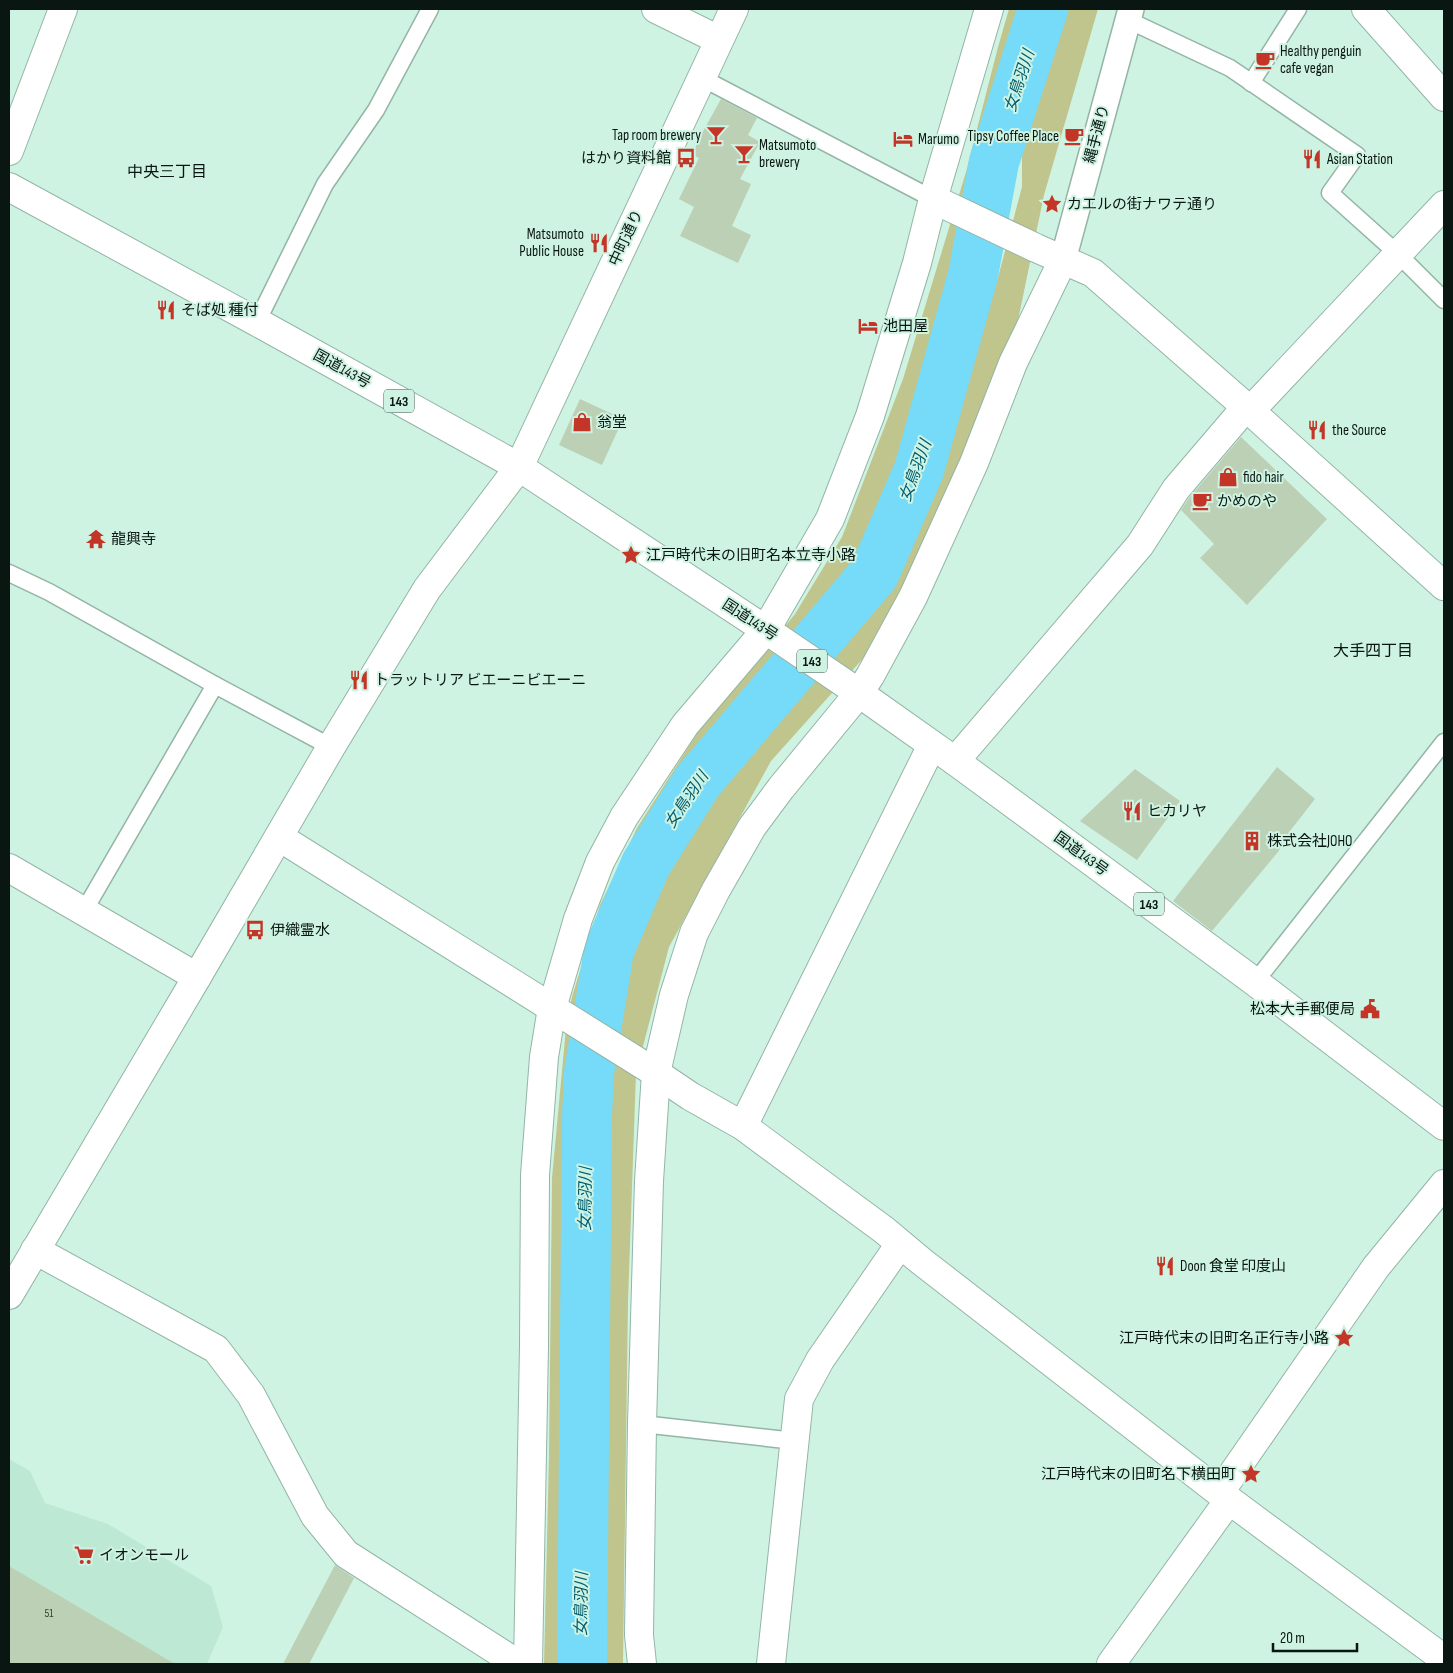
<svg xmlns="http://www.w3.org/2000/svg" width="1453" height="1673" viewBox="0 0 1453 1673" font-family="'Sofia Sans Condensed','Noto Sans JP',sans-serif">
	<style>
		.built { fill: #bde9d4 }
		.green { fill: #c0c48d }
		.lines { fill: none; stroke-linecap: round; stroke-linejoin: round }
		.river { stroke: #75dbf8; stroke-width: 50 }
		.building { fill: #bbd0b4 }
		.service-casing { stroke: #93b5a5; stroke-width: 19 }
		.pedestrian-casing { stroke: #93b5a5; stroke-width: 28 }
		.minor-casing { stroke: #93b5a5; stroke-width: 30 }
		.trunk-casing { stroke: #93b5a5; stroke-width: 30 }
		.service { stroke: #fff; stroke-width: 16 }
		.pedestrian { stroke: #fff; stroke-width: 25 }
		.minor { stroke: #fff; stroke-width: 28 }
		.trunk { stroke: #fff; stroke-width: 28 }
		.labels { text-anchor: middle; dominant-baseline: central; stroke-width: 4; stroke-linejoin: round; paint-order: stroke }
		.number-label { font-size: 12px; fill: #36443a }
		.shield { fill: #cff3e2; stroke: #445850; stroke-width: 1 }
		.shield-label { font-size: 14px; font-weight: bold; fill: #091611 }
		.poi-label { font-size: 15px; fill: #091611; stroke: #cff3e2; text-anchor: start }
		.street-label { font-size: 15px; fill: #091611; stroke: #cff3e2 }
		.water-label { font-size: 16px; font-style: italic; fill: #005c6f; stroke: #cff3e2 }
		.neighbourhood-label { font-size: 16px; fill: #091611; stroke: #cff3e2 }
	</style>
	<rect width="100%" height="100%" fill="#cff3e2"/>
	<path class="built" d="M9,1459L30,1471L45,1503L108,1524L211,1586L223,1627L207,1664H9Z"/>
	<g class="green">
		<path d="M1009,9H1035L983,175L967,272L910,467L866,567L809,623L785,660L692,773L640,859L601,949L592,1003L582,1137L573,1664H544L549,1457L552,1178L566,1028L572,997L600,905L637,828L698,732L795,614L842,537L903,379L966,172L998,47Z"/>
		<path d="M1054,9H1098L1044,195L1017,325L922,554L867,654L771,761L669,947L636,1073L628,1301L623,1664H588L597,1256L601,1026L625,931L658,857L705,787L786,699L830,661L908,545L948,431L996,285L1022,187V130L1042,41Z"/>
	</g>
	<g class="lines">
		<path class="river" d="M582,1664L587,1115L589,1073L609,950L646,864L698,781L874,574L919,470L973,275L994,162L1043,9"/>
	</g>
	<g class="building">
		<path d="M721,99L757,118L748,135L760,142L740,179L751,184L732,226L751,235L738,263L680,236L694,207L679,199L699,158L692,155L701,135Z"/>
		<path d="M580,399L623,419L602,465L559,445Z"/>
		<path d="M1241,437L1327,519L1247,605L1200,558L1214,544L1181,510L1189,498Z"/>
		<path d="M1277,767L1315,799L1290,831L1278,852L1212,931L1173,901Z"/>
		<path d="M1135,769L1180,801L1137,860L1080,821Z"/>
		<path d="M335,1565L354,1578L309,1664H283Z"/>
		<path d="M9,1566L175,1664H9Z"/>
	</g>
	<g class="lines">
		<defs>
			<g id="service">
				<path d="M1128,20L1230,68L1357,155L1330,193L1398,254L1444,300"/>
				<path d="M702,78L933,199"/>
				<path d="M1251,83L1298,9"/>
				<path d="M257,322L325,184L376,110L430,9"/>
				<path d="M9,573L49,592L215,685L331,747"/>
				<path d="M84,911L215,685"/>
				<path d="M1255,982L1444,742"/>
				<path d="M642,1424L795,1441"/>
			</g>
			<path id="pedestrian" d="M1063,260L1131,9"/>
			<g id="minor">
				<path d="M656,9L719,40"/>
				<path d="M1366,9L1444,97"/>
				<path d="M9,151L63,9"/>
				<path d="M933,199L1036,248L1093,273L1246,407L1444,586"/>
				<path d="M1250,411L1444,205"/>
				<path d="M955,761L1140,545L1176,489L1246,407"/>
				<path d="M279,837L656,1073L690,1096L743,1126L884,1230L921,1261L1229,1500L1444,1659"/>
				<path d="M9,868L197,977"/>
				<path d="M743,1126L932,745"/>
				<path d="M35,1250L216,1349L251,1395L315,1516L346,1554L518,1664"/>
				<path d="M9,1295L197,977L331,747L427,589L519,467L734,9"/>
				<path d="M1220,1492L1376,1267L1444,1184"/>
				<path d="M528,1664L534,1346L535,1175L544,1057L552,1008L578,919L600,862L624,817L685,725L765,631L830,519L870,416L917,263L933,199L989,9"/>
				<path d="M642,1664L639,1635L642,1424L649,1181L656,1073L674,995L694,933L716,890L752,827L781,788L859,693L870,676L913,597L974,463L1013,363L1063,260"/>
				<path d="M771,1664L799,1399L820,1360L900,1244"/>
				<path d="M1111,1664L1229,1500"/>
			</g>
			<path id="trunk" d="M9,187L257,322L519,467L775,636L859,693L955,761L1255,982L1444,1126"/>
		</defs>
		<use href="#service" class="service-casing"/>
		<use href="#pedestrian" class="pedestrian-casing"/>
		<use href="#minor" class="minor-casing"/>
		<use href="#trunk" class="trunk-casing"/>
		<use href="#service" class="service"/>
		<use href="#pedestrian" class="pedestrian"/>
		<use href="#minor" class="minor"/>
		<use href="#trunk" class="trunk"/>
	</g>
	<defs>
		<symbol id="cafe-bare" viewBox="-9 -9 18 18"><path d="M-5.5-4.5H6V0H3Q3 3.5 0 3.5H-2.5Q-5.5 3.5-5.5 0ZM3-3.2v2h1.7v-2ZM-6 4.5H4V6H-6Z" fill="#c33627" stroke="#cff3e2" stroke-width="2.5" paint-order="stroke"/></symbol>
		<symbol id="bar-bare" viewBox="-9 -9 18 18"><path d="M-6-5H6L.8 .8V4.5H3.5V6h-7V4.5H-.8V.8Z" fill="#c33627" stroke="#cff3e2" stroke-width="2.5" paint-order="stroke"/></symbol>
		<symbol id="hotel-bare" viewBox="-9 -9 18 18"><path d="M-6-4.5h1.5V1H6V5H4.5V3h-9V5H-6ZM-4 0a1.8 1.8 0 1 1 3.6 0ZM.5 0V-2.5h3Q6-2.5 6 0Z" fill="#c33627" stroke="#cff3e2" stroke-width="2.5" paint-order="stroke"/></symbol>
		<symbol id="bus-bare" viewBox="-9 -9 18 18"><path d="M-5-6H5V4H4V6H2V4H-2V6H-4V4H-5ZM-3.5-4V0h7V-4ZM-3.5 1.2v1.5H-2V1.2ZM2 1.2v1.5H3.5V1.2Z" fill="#c33627" stroke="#cff3e2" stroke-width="2.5" paint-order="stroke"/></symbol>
		<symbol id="restaurant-bare" viewBox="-9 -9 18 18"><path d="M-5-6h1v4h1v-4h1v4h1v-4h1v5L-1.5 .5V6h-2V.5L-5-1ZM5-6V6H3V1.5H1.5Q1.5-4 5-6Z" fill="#c33627" stroke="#cff3e2" stroke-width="2.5" paint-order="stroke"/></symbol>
		<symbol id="sight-bare" viewBox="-9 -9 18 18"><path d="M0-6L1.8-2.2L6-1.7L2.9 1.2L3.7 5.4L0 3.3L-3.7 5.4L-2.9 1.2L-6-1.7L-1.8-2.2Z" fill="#c33627" stroke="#cff3e2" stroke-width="2.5" paint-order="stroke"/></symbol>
		<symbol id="shop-bare" viewBox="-9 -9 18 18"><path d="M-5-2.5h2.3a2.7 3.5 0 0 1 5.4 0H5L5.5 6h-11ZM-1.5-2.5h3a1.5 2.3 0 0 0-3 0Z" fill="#c33627" stroke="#cff3e2" stroke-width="2.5" paint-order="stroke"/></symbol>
		<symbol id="temple-bare" viewBox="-9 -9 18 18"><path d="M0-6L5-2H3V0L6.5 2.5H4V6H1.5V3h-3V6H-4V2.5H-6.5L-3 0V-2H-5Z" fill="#c33627" stroke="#cff3e2" stroke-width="2.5" paint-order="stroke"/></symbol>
		<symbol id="building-bare" viewBox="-9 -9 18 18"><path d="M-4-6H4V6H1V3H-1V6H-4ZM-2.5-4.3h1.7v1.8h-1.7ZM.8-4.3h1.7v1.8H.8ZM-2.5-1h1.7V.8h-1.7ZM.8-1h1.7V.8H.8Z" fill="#c33627" stroke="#cff3e2" stroke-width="2.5" paint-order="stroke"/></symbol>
		<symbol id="civic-bare" viewBox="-9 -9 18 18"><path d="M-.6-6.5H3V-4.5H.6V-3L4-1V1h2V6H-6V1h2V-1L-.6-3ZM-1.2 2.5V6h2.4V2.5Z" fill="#c33627" stroke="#cff3e2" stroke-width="2.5" paint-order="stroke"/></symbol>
		<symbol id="supermarket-bare" viewBox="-9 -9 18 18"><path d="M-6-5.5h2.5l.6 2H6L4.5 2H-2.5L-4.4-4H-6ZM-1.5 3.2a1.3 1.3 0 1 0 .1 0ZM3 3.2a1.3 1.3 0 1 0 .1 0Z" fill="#c33627" stroke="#cff3e2" stroke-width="2.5" paint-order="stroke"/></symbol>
	</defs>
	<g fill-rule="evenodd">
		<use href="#cafe-bare" x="1251" y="46" width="28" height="28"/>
		<use href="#bar-bare" x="702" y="121" width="28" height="28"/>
		<use href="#cafe-bare" x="1060" y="122" width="28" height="28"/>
		<use href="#hotel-bare" x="889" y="125" width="28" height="28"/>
		<use href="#bar-bare" x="730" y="140" width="28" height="28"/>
		<use href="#bus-bare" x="672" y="144" width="28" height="28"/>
		<use href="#restaurant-bare" x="1298" y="145" width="28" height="28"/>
		<use href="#sight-bare" x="1038" y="190" width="28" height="28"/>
		<use href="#restaurant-bare" x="585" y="229" width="28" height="28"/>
		<use href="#restaurant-bare" x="152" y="296" width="28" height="28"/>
		<use href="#hotel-bare" x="854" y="312" width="28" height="28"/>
		<use href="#shop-bare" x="568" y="408" width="28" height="28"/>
		<use href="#restaurant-bare" x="1303" y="416" width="28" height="28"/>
		<use href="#shop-bare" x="1214" y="463" width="28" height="28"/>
		<use href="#cafe-bare" x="1188" y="487" width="28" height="28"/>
		<use href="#temple-bare" x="82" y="525" width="28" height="28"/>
		<use href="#sight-bare" x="617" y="541" width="28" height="28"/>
		<use href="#restaurant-bare" x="345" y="666" width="28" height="28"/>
		<use href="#restaurant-bare" x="1118" y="797" width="28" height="28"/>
		<use href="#building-bare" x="1238" y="827" width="28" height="28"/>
		<use href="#bus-bare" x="241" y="916" width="28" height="28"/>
		<use href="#civic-bare" x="1356" y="995" width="28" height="28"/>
		<use href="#restaurant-bare" x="1151" y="1252" width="28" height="28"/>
		<use href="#sight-bare" x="1330" y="1324" width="28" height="28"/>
		<use href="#sight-bare" x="1237" y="1460" width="28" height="28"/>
		<use href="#supermarket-bare" x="70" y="1541" width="28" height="28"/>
	</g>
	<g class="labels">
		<g class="number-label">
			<text x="49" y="1613">51</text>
		</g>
		<g class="shield">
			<rect x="384" y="389.5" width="30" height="23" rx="4"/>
			<rect x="797" y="649.5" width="30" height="23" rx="4"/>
			<rect x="1134" y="892.5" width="30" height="23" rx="4"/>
		</g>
		<g class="shield-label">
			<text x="399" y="401">143</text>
			<text x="812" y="661">143</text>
			<text x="1149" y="904">143</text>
		</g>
		<g class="poi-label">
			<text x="1280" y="51">Healthy penguin<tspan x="1280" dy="17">cafe vegan</tspan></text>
			<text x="701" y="135" text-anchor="end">Tap room brewery</text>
			<text x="1059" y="136" text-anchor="end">Tipsy Coffee Place</text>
			<text x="918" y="139">Marumo</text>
			<text x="759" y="145">Matsumoto<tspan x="759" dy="17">brewery</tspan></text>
			<text x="671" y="158" text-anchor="end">はかり資料館</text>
			<text x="1327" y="159">Asian Station</text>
			<text x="1067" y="204">カエルの街ナワテ通り</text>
			<text x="584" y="234" text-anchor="end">Matsumoto<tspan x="584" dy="17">Public House</tspan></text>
			<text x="181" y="310">そば処 種付</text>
			<text x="883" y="326">池田屋</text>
			<text x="597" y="422">翁堂</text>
			<text x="1332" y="430">the Source</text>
			<text x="1243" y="477">fido hair</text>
			<text x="1217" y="501">かめのや</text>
			<text x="111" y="539">龍興寺</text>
			<text x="646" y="555">江戸時代末の旧町名本立寺小路</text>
			<text x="374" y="680">トラットリア ビエーニビエーニ</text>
			<text x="1147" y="811">ヒカリヤ</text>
			<text x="1267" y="841">株式会社JOHO</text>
			<text x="270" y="930">伊織霊水</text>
			<text x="1355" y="1009" text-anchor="end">松本大手郵便局</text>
			<text x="1180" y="1266">Doon 食堂 印度山</text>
			<text x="1329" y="1338" text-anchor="end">江戸時代末の旧町名正行寺小路</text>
			<text x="1236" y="1474" text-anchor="end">江戸時代末の旧町名下横田町</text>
			<text x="99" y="1555">イオンモール</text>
		</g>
		<g class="street-label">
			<text transform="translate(1097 134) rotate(-75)">縄手通り</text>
			<text transform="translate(626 238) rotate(-65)">中町通り</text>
			<text transform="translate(342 369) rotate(29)">国道143号</text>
			<text transform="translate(750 620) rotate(33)">国道143号</text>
			<text transform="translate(1081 854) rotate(36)">国道143号</text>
		</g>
		<g class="water-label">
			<text transform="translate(1020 81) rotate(-72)">女鳥羽川</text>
			<text transform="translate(916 471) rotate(-70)">女鳥羽川</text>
			<text transform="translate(687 800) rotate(-56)">女鳥羽川</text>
			<text transform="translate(586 1199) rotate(-89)">女鳥羽川</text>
			<text transform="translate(582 1604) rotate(-89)">女鳥羽川</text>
		</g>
		<g class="neighbourhood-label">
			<text x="167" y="172">中央三丁目</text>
			<text x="1373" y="651">大手四丁目</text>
		</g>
	</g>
	<rect width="1453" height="1673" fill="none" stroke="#091611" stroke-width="20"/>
	<path d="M1273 1643v8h84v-8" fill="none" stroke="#091611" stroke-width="2.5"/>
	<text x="1280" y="1643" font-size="15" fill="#091611" stroke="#cff3e2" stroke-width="4" paint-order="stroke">20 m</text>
</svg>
